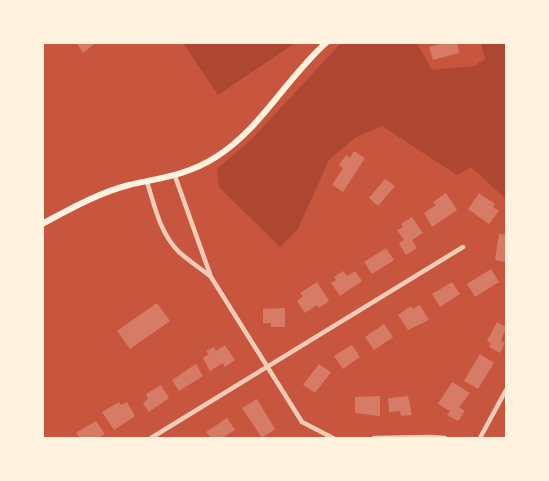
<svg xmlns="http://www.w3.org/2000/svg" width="549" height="481" viewBox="0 0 549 481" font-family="'Asap Condensed',sans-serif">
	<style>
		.green { fill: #ae4732 }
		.building { fill: #d67c66 }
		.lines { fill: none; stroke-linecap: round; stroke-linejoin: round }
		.minor { stroke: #f1ccb7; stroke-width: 4.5 }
		.secondary { stroke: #fff3e0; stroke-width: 6 }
	</style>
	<rect width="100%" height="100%" fill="#c8553d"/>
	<g class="green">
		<path d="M183,43H295L218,95Z"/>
		<path d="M341,43H417L432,70L474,66L485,59L481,43H506V199L471,167L457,175L382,126L356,137L329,160L298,229L280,247L219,187L217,169L252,139Z"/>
	</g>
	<g class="building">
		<path d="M76,42H97L83,53Z"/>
		<path d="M447,42H457L459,53L433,60L429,47Z"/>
		<path d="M354,151L365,158L343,192L332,185L343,168L339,165L346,155L350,158Z"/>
		<path d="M385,179L395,186L378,206L369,198Z"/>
		<path d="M446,193L457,210L432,227L424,213L436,205L433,202Z"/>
		<path d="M479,193L495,204L493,207L499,211L489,224L468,209Z"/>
		<path d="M412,217L423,233L412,240L417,248L406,255L399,243L404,240L397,230L403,227L401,224Z"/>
		<path d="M499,234L506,235V262L495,260Z"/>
		<path d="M386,248L394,260L372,274L364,262Z"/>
		<path d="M491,269L499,282L475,297L467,284Z"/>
		<path d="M343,271L347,276L355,271L362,281L340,296L331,283L336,280L334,277Z"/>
		<path d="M317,282L329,301L319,308L317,305L305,313L297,301L303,296L300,293Z"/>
		<path d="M452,282L460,294L440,307L432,294Z"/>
		<path d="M157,303L170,321L130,349L117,331Z"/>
		<path d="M420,305L429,320L408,330L398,315L411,306L413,309Z"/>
		<path d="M285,308V327H271V323H263V309Z"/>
		<path d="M497,322L506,327L501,341L505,343L500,353L489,347L491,343L487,341Z"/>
		<path d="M384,324L393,337L374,350L365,337Z"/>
		<path d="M225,345L235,360L225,367L223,363L210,371L203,358L209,354L206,351L214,347L216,351Z"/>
		<path d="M352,345L360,357L343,369L334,356Z"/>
		<path d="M480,354L494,363L478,389L464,381Z"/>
		<path d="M196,364L203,376L179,391L172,380Z"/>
		<path d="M319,364L331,372L315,393L303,385Z"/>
		<path d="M452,382L470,393L459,407L465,411L458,421L447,415L450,411L438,404Z"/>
		<path d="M161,385L169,398L149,412L143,403L148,399L146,394Z"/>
		<path d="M380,396V416L355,413V397Z"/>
		<path d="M408,396L412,415L401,416L400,411L389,412L388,398Z"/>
		<path d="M257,399L275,429L262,438L242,408Z"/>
		<path d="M119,402L121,405L127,402L135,416L114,430L102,412Z"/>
		<path d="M227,418L235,430L222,438H211L206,432Z"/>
		<path d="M96,421L105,434L98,438H80L76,433Z"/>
	</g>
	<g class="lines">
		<g class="minor">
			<path d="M175,176L211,277L302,422L333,438"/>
			<path d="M147,182C155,207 160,233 179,252C189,261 200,268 210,276"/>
			<path d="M151,438L463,247"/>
			<path d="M374,438L431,437L445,438"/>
			<path d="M480,438L506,390"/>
		</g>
		<path class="secondary" d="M42,224C70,209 98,193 129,185C160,178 188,175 216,157C261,129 287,77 327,42"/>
	</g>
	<rect width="549" height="481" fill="none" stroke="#fff3e0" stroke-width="88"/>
</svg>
